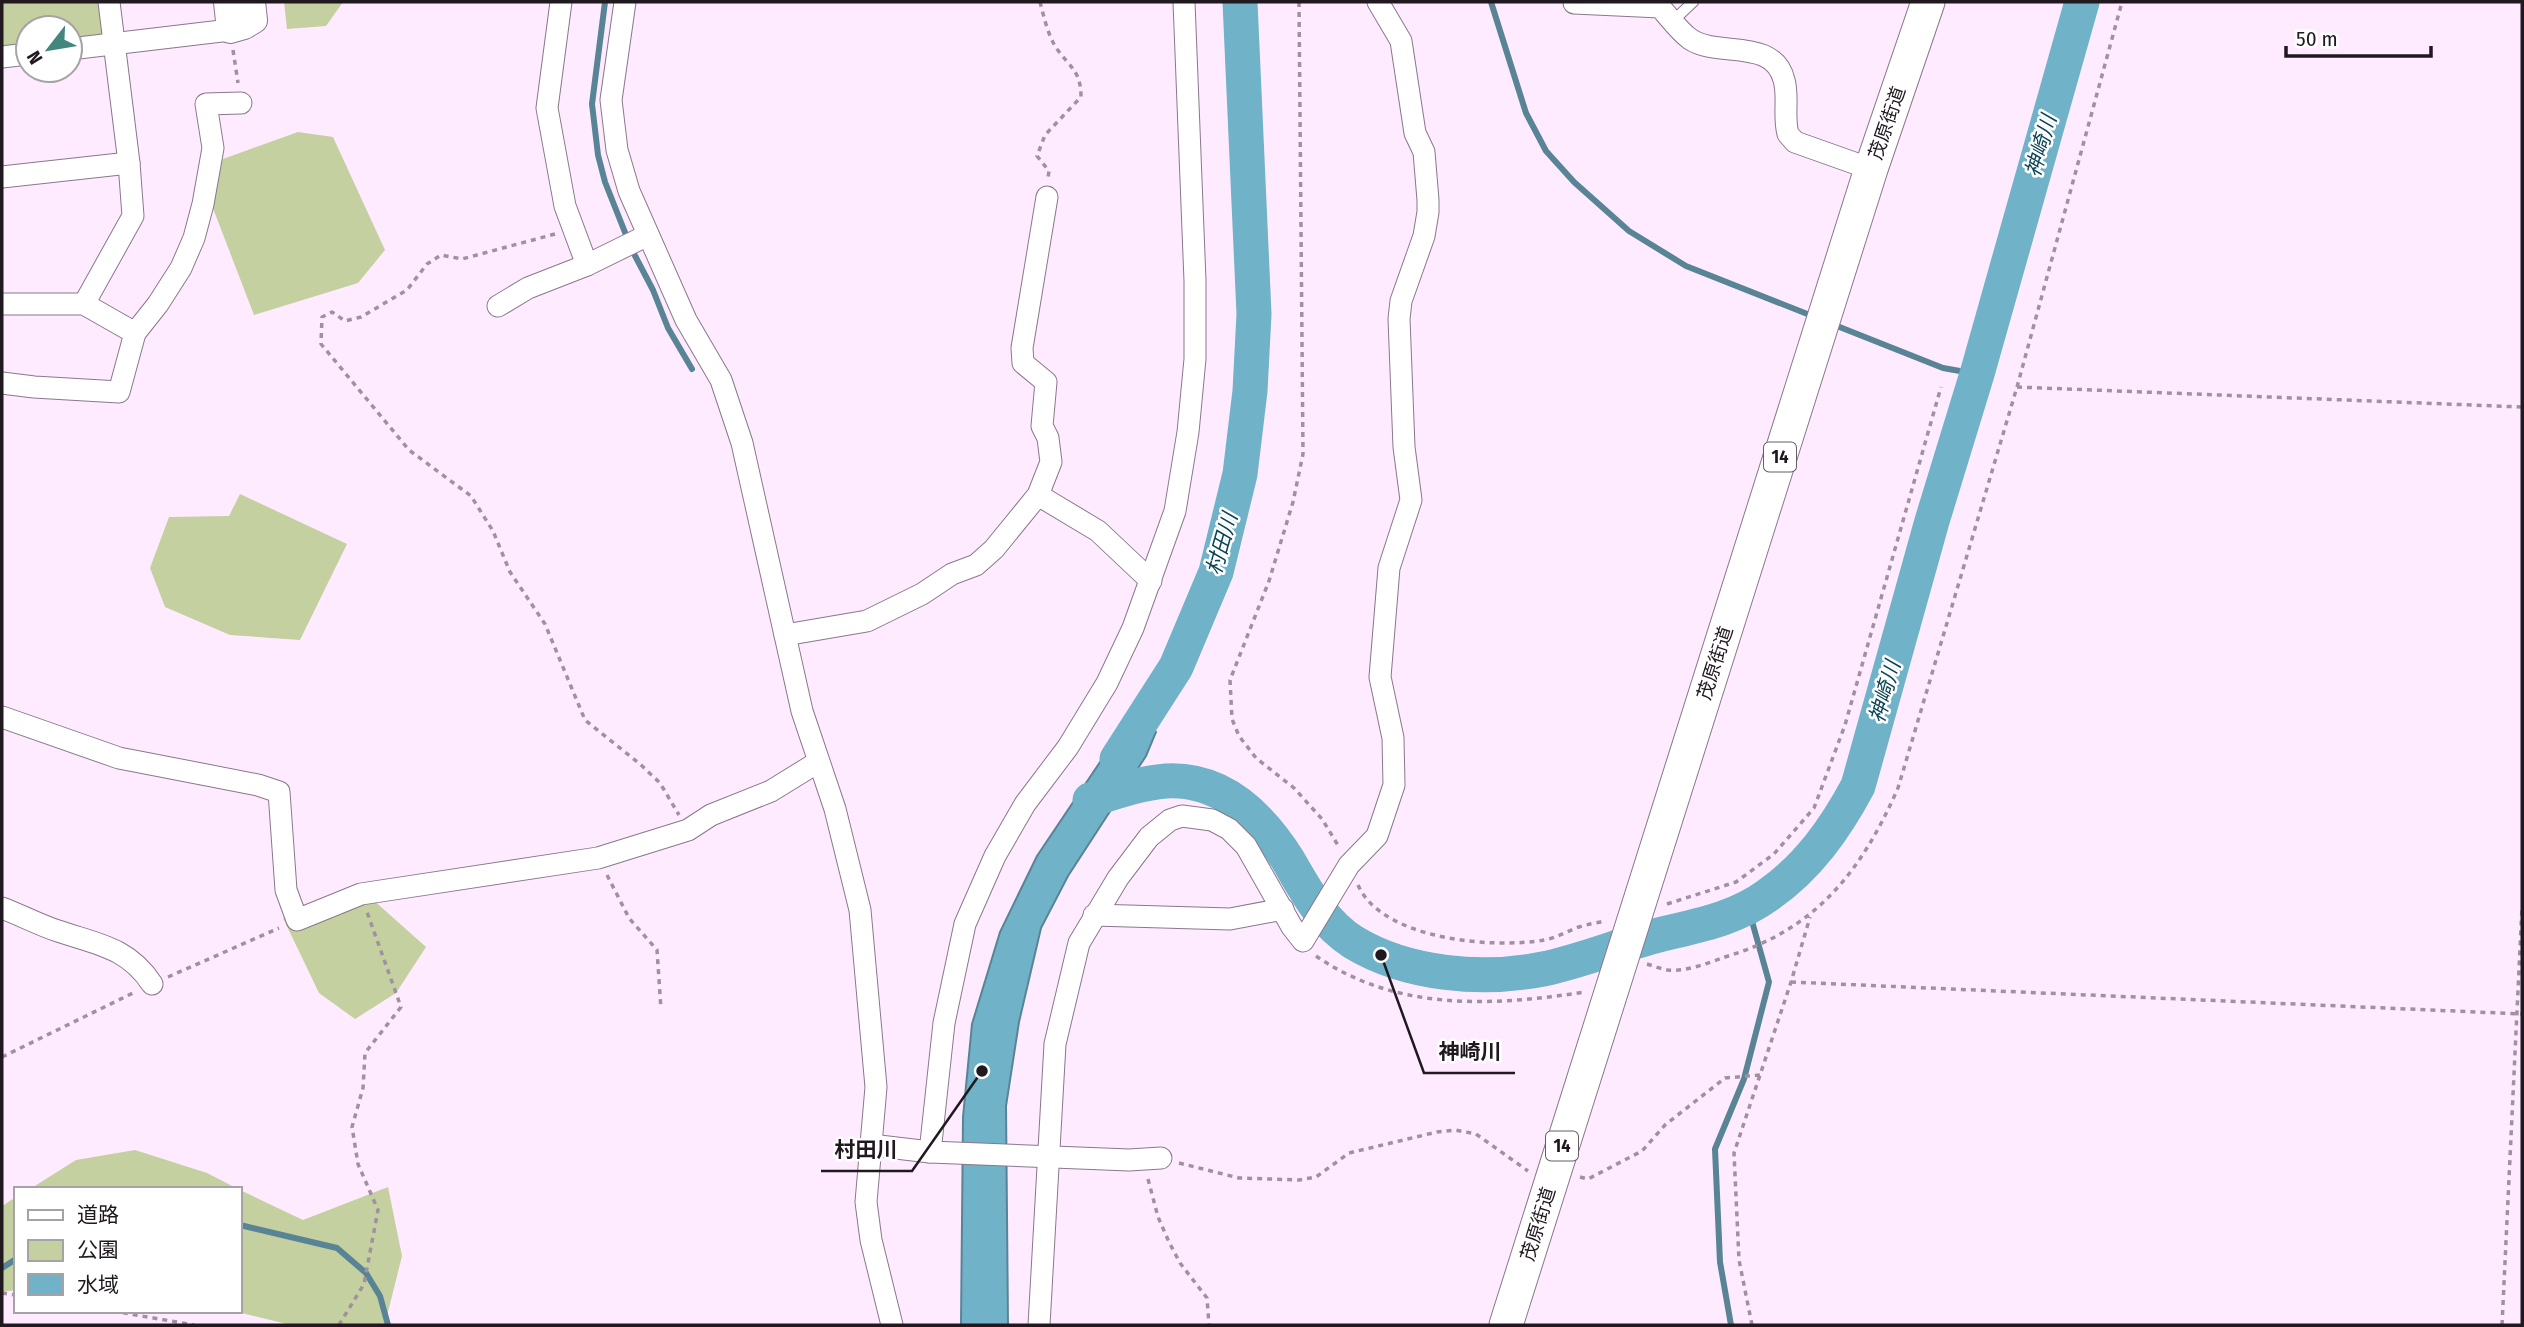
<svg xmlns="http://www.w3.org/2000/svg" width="2524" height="1327" viewBox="0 0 2524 1327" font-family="'Fira Sans Condensed','Noto Sans JP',sans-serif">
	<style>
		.green { fill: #c4d09f }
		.water { fill: #70b2c8; stroke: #588496; stroke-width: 2 }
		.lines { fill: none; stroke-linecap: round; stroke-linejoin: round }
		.stream { stroke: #588496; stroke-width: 6 }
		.river { stroke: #70b2c8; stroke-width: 35 }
		.service-casing { stroke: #89788a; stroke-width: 12 }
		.minor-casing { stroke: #89788a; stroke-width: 23 }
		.tertiary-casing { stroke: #89788a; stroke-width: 28 }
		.primary-casing { stroke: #89788a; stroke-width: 35 }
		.path { stroke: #a091a0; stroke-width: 3.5; stroke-dasharray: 5 5; stroke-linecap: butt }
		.service { stroke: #fff; stroke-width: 10 }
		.minor { stroke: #fff; stroke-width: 21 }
		.tertiary { stroke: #fff; stroke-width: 26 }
		.primary { stroke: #fff; stroke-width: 33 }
		.labels { text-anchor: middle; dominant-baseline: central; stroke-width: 5; stroke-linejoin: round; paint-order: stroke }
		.shield { fill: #fff; stroke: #635e63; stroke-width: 2 }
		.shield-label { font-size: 18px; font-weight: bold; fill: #201920 }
		.street-label { font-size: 19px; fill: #201920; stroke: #fff }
		.water-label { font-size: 21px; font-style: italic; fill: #094556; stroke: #fff }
		.leader { fill: none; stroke: #201920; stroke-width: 2.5 }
		.callout-dot { fill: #201920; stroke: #fff; stroke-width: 2.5 }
		.callout-label { font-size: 21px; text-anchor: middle; font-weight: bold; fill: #201920; stroke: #fff; stroke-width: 5; stroke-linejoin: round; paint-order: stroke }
	</style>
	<rect width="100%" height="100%" fill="#ffebff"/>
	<g class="green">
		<path d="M2,2H109L115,43L70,49V28H28V54L2,57Z"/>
		<path d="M284,2H343L326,26L287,29Z"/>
		<path d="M298,132L333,137L385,250L358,283L254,315L209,198L223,159Z"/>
		<path d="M240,494L347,544L300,640L230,635L165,607L150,568L169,517L229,516Z"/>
		<path d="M362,890L426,947L396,993L355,1019L319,993L283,918Z"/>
		<path d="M135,1150L207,1173L238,1189H30L76,1160Z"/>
		<path d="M388,1187L402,1256L385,1324L291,1325L233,1311H240V1190L303,1220Z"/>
		<path d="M16,1197V1290L2,1292V1206Z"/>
	</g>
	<path class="water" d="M1135,710L1156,732L1146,756L1068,876L1041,928L1019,1022L1006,1106L1008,1325H961L963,1117L972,1024L1000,932L1037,856Z"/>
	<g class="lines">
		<g class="stream">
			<path d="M605,2L592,104L598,155L605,182L632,250L653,290L668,328L692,369"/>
			<path d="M1491,2L1526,113L1546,151L1574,182L1629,231L1686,266L1815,317"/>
			<path d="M1832,324L1943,368L1977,374"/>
			<path d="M240,1225L337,1248L366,1273L380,1296L388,1325"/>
			<path d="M2,1268L16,1259"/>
			<path d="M1731,1325L1720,1262L1715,1149L1744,1079L1769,982L1748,907"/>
		</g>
		<g class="river">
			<path d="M1117,759L1176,667L1216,572L1240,474L1250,391L1254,314L1240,2"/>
			<path d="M1090,800C1115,792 1140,783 1166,781C1222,778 1261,817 1288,860C1306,891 1322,922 1353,942C1407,975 1483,981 1543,969C1581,961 1617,946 1655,936C1694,926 1734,920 1768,895C1808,867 1835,829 1858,786L1932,521L1977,374L2082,2"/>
		</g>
		<defs>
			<path id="service" d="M1673,21L1693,2"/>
			<g id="minor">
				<path d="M561,2L547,108L565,206L587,265L648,235"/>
				<path d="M625,2L611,100L617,150L629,191L686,320L721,380L742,443L802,711L835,809L860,910L876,1087L866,1202L871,1240L892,1325"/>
				<path d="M1574,3L1660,7C1669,17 1679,31 1690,39C1718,58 1773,37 1784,80C1789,97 1783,116 1788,134L1795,142L1871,169"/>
				<path d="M70,49L230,30"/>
				<path d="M2,57L28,54"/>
				<path d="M2,177L129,163"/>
				<path d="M2,304H84L135,333"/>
				<path d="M84,304L133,216L129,163L109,2"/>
				<path d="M498,306L528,288L587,265"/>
				<path d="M2,383L34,387L119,392L135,333L158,304L181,268L194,238L203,204L213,148L206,104L241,103"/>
				<path d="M1038,495L1098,531L1151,581"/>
				<path d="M785,635L867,621L922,594L952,574L976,565L994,549L1038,495L1051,462L1048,438L1042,426L1046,382L1023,363L1022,348L1047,197"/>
				<path d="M2,717L119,758L258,785L279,792L286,890L297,920L361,894L598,858L688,830L711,815L771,791L818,762"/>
				<path d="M2,908C21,915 39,925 58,931C96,944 128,947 152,984"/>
				<path d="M1094,915L1230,919L1283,909"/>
				<path d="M871,1145L930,1152L1129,1160L1161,1158"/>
				<path d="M930,1152L944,1023L965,924L995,856L1025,804L1068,747L1107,683L1133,628L1175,511L1188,432L1195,359V281L1184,2"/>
				<path d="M1039,1325L1055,1044L1079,943L1118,878L1149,837L1170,820L1182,816L1212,820L1229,829L1246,846L1292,927L1303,941L1349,865L1377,836L1394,785L1393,738L1380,677L1389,568L1411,500L1404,447L1399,319L1401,301L1424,236L1428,212V200L1424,152L1415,133L1401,41L1378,2"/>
			</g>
			<path id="tertiary" d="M227,2L230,30L244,26L254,20L252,2"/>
			<path id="primary" d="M1506,1325L1871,169L1928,2"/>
		</defs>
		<use href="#service" class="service-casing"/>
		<use href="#minor" class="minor-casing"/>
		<use href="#tertiary" class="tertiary-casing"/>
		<use href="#primary" class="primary-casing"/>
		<g class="path">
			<path d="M1040,2C1044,17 1048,36 1057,49C1071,68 1081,72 1081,97L1045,135L1037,156L1049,171L1048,178"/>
			<path d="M1299,2L1303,454L1293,502L1269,581L1230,680L1232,719L1239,736L1256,758L1294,788L1322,819L1339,847"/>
			<path d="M233,50L238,83"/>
			<path d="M555,234L462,259L441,255L427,264L407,290L361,317L345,321L332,312L322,317L321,344L409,450L471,496L493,531L510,572L545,624L585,720L640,764L660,783L679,815"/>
			<path d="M2017,387L2522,407"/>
			<path d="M607,875L629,918L657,950L661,1009"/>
			<path d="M1358,885C1382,940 1494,949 1544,940C1557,938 1567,931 1579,927C1588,924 1597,923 1605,921"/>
			<path d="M1667,904L1736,882L1774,854L1814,808L1845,725L1941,387"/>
			<path d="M1316,956C1397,1012 1493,1006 1585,992"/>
			<path d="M1647,964C1654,966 1661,969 1668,970C1686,972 1708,963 1725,957C1816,930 1861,872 1898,788L2017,387L2122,2"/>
			<path d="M168,977L279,928"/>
			<path d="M1791,982L2522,1014"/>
			<path d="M2,1057L135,992"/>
			<path d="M1179,1163L1239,1178L1299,1180L1316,1177L1349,1153L1437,1132L1455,1130L1476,1134L1528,1171"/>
			<path d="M1580,1177L1588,1179L1642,1151L1665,1125L1725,1078L1760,1075"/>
			<path d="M1148,1179L1158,1217L1169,1242L1180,1263L1207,1298L1209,1325"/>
			<path d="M2,1293L16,1295"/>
			<path d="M113,1311L194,1325"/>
			<path d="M339,1325L364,1284L378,1210L358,1164L352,1127L363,1088L365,1053L401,1007L367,912"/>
			<path d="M1752,1325L1739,1260L1734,1153L1791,982L1810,917"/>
			<path d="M2502,1325L2522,907"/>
		</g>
		<use href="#service" class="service"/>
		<use href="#minor" class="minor"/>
		<use href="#tertiary" class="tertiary"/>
		<use href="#primary" class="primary"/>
	</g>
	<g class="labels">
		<g class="shield">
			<rect x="1764" y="442.5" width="32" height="29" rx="5"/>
			<rect x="1546" y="1131.5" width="32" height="29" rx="5"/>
		</g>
		<g class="shield-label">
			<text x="1780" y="457">14</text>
			<text x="1562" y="1146">14</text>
		</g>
		<g class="street-label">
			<text transform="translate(1887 123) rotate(-71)">茂原街道</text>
			<text transform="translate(1715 663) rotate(-72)">茂原街道</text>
			<text transform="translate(1538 1224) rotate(-73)">茂原街道</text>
		</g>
		<g class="water-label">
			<text transform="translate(2041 146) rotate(-74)">神崎川</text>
			<text transform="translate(1222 544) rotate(-74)">村田川</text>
			<text transform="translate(1885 692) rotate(-74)">神崎川</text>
		</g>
	</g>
	<path class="leader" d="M1381 955L1424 1073H1515M982 1071L912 1171H821"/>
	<g class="callout-dot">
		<circle cx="1381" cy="955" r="7"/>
		<circle cx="982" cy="1071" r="7"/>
	</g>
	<g class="callout-label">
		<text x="1470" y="1059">神崎川</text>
		<text x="866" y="1157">村田川</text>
	</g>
	<rect width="2524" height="1327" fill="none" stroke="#201920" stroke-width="7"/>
	<rect x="14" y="1187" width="228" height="126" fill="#ffffff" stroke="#a6a3a6" stroke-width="2"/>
	<rect x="28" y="1210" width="35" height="10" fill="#ffffff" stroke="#a6a3a6" stroke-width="2"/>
	<text x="77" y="1222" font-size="21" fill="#201920">道路</text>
	<rect x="28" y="1240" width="35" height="21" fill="#c4d09f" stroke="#a6a3a6" stroke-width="2"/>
	<text x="77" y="1257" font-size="21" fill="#201920">公園</text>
	<rect x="28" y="1274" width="35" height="21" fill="#70b2c8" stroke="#a6a3a6" stroke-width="2"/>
	<text x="77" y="1292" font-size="21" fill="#201920">水域</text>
	<g transform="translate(49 49) rotate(239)"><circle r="33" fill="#ffffff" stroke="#a6a3a6" stroke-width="2"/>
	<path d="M0-5L12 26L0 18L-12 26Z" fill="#42877d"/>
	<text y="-10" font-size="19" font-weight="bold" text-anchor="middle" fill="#201920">N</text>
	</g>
	<path d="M2286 46v10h145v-10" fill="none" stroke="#201920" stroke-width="3.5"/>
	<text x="2296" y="46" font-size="21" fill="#201920" stroke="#ffffff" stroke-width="5" paint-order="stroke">50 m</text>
</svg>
